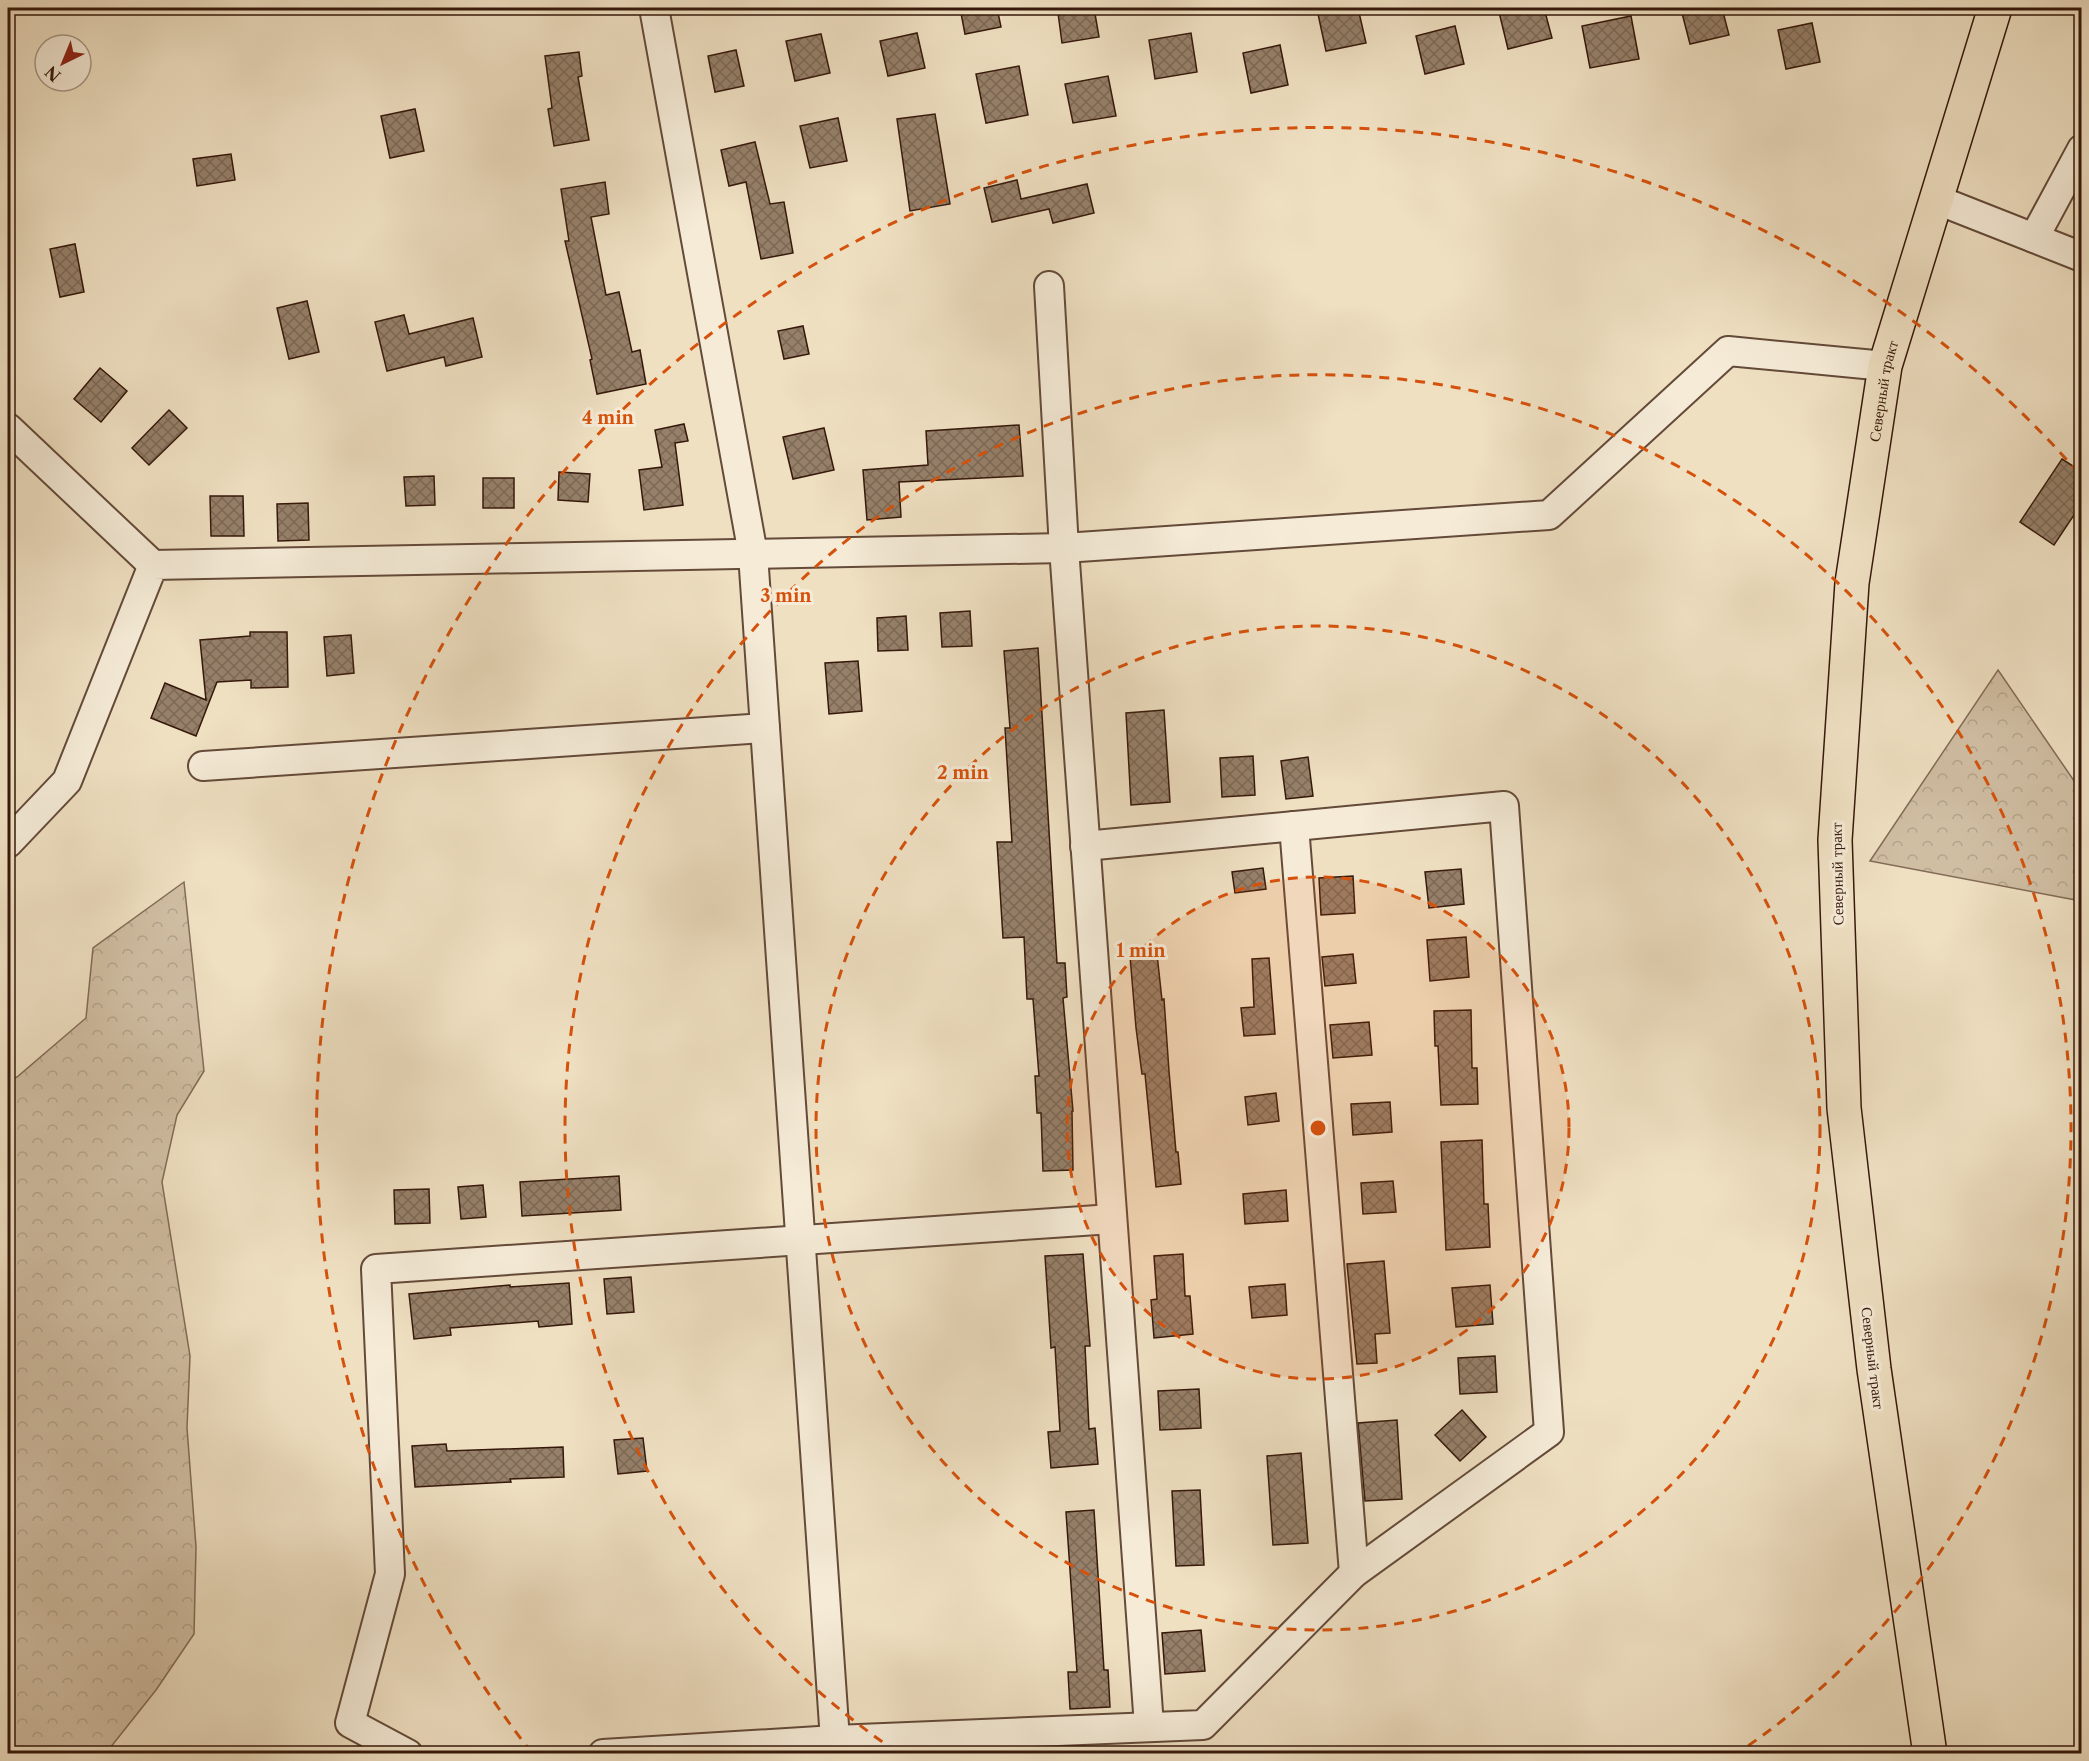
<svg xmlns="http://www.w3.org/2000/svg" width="2089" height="1761" viewBox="0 0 2089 1761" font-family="'Libre Caslon Text',serif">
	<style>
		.forest { fill: url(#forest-crowns); stroke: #836b57; stroke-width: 1.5 }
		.building { fill: url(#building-cross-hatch); stroke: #36180b; stroke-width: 1.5 }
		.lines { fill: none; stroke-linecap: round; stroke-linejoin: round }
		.minor-casing { stroke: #644a39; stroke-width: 32 }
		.major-casing { stroke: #36180b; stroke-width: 36 }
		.minor { stroke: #f5ebd7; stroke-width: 28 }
		.major { stroke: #efe0c2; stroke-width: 33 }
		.ring { fill: none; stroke: #d6520c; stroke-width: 3; stroke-dasharray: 10 8 }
		.labels { text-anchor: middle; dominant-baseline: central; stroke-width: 6; stroke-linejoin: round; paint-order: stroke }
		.street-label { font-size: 15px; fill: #36180b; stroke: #f5ebd7 }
		.centre { fill: #d6520c; stroke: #f5ebd7; stroke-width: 3 }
		.ring-label { font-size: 18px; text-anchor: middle; font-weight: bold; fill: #d6520c; stroke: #f5ebd7; stroke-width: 6; stroke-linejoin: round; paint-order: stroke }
	</style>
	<defs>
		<pattern id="forest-crowns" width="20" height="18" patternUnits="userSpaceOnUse" patternTransform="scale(1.5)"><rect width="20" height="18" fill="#d0bea3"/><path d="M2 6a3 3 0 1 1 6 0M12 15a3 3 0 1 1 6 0" fill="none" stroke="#b3a38b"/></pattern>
		<pattern id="building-cross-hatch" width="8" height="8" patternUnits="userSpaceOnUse" patternTransform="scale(1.5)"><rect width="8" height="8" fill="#96806a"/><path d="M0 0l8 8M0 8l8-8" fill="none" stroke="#7b6855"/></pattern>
	</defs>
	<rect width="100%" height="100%" fill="#efe0c2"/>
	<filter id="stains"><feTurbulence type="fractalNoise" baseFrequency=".00333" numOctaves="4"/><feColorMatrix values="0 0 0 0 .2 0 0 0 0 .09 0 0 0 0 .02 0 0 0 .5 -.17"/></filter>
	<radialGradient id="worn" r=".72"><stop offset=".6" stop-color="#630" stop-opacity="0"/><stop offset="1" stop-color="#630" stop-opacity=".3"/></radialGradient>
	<g class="forest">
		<path d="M1998,670L2081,791V901L1870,861Z"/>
		<path d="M184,882L204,1071L177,1115L162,1182L190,1356L187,1428L196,1547L194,1634L156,1690L106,1753H8V1080L17,1077L86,1018L93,948Z"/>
	</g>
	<g class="building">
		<path d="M960,8H997L1001,27L965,34Z"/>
		<path d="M1094,8L1099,37L1062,43L1058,13Z"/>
		<path d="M1348,8H1358L1366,43L1326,51L1318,14Z"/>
		<path d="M1517,8H1544L1552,38L1508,49L1499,12Z"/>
		<path d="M1705,8H1722L1729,35L1690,44L1682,13Z"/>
		<path d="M1631,16L1639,59L1590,68L1582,26Z"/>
		<path d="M1812,23L1820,62L1786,69L1778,30Z"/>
		<path d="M1455,26L1464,64L1425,74L1416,36Z"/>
		<path d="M917,33L925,68L888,76L880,41Z"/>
		<path d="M1191,33L1197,72L1155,79L1149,40Z"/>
		<path d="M821,34L830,73L795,81L786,41Z"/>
		<path d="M1280,45L1288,85L1251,93L1243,53Z"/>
		<path d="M736,50L744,86L715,92L708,56Z"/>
		<path d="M579,52L582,76L578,77L589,140L554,146L548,109L552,108L545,56Z"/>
		<path d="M1019,66L1028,115L986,123L976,74Z"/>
		<path d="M1108,76L1116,116L1073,123L1065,84Z"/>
		<path d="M415,109L424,151L390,158L381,116Z"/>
		<path d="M935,114L950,204L910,211L897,119Z"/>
		<path d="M838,118L847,161L810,168L800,126Z"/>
		<path d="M755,142L770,204L784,202L793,253L761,259L746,182L729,186L721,150Z"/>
		<path d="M231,154L235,180L197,186L193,159Z"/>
		<path d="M1017,180L1021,199L1087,184L1094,213L1053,223L1049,209L992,222L984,188Z"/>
		<path d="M605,182L609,214L591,217L606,295L619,292L632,352L640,350L646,384L597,394L590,360L592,359L565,241H569L561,189Z"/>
		<path d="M75,244L84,292L60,297L50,249Z"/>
		<path d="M307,301L319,352L289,359L277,308Z"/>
		<path d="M404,315L409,334L473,318L482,357L446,366L444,357L387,371L375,322Z"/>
		<path d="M803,326L809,354L784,359L778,331Z"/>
		<path d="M100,368L127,391L101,422L74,399Z"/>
		<path d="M169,410L187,428L149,465L132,448Z"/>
		<path d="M684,424L688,441L675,443L683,505L644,510L639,470L662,467L655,430Z"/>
		<path d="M1019,425L1023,476L899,482L901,517L867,520L863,470L928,465L926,431Z"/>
		<path d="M824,428L834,470L793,479L783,437Z"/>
		<path d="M2062,459L2082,472V503L2054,545L2020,522Z"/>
		<path d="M559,472L590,474L588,502L558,500Z"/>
		<path d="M434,476L435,505L406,506L404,477Z"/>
		<rect x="483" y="478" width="31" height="30"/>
		<path d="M210,496H243L244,536H211Z"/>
		<path d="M308,503L309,540L278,541L277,504Z"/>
		<path d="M970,611L972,646L942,647L940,613Z"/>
		<path d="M906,616L908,650L878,651L877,618Z"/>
		<path d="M250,632H287L288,687L251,688V680L217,682L196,736L151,718L165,683L206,700L200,640L250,636Z"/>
		<path d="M351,635L354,673L327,676L324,637Z"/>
		<path d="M1038,648L1057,963H1065L1067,997L1063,998L1073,1111H1072L1073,1170L1043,1171L1041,1113H1037L1035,1076H1039L1033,999H1027L1024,937L1003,938L997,842H1012L1005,728H1010L1004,651Z"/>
		<path d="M858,661L862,711L829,714L825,663Z"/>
		<path d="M1164,710L1170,802L1131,805L1126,713Z"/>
		<path d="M1253,756L1255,795L1222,797L1220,758Z"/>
		<path d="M1308,757L1313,796L1286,799L1281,761Z"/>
		<path d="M1263,868L1266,889L1235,893L1232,872Z"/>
		<path d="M1461,869L1464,904L1429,908L1425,872Z"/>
		<path d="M1353,876L1355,913L1321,915L1319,878Z"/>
		<path d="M1466,937L1469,977L1430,981L1427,940Z"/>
		<path d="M1157,954L1162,1000L1164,999L1169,1071L1176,1152H1178L1181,1184L1156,1187L1145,1074H1142L1136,1028L1130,956Z"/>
		<path d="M1353,954L1356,983L1325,986L1322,957Z"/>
		<path d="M1269,958L1275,1034L1244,1036L1241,1008L1254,1007L1252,959Z"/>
		<path d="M1471,1010L1472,1068H1477L1478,1104L1441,1105L1438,1046H1435L1434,1011Z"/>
		<path d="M1369,1022L1372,1055L1333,1058L1330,1025Z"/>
		<path d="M1276,1093L1279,1121L1248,1125L1245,1097Z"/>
		<path d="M1390,1102L1392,1132L1353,1135L1351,1104Z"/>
		<path d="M1482,1140L1484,1204H1488L1490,1247L1446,1250L1441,1142Z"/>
		<path d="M619,1176L621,1210L522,1216L520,1182Z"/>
		<path d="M1393,1181L1396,1212L1363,1214L1361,1183Z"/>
		<path d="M483,1185L486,1217L461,1219L458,1187Z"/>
		<path d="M429,1189L430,1223L395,1224L394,1190Z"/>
		<path d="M1286,1190L1288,1221L1245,1224L1243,1194Z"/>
		<path d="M1083,1254L1090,1346H1085L1089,1429L1095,1428L1098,1464L1051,1468L1048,1432L1060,1431L1055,1347L1051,1348L1045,1256Z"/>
		<path d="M1183,1254L1185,1296H1190L1193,1334L1154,1338L1151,1300L1157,1299L1154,1256Z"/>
		<path d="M1384,1261L1390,1333L1375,1334L1377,1363L1357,1364L1347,1264Z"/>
		<path d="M631,1277L634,1312L607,1314L604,1279Z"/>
		<path d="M569,1283L572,1324L539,1327L538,1321L450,1328L451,1335L414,1339L409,1294L510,1285V1287Z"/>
		<path d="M1285,1284L1287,1315L1252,1318L1249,1287Z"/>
		<path d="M1490,1285L1493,1324L1456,1327L1452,1288Z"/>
		<path d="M1495,1356L1497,1392L1460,1394L1458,1358Z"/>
		<path d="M1199,1389L1201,1428L1160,1430L1158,1391Z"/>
		<path d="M1462,1410L1486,1437L1460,1461L1435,1435Z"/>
		<path d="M1397,1420L1402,1499L1365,1501L1358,1423Z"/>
		<path d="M643,1438L647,1471L618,1474L614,1440Z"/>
		<path d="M446,1444L447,1451L563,1447L564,1477L510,1479L511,1482L415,1487L412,1446Z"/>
		<path d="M1301,1453L1308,1543L1273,1545L1267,1456Z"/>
		<path d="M1200,1490L1204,1565L1176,1566L1172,1491Z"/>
		<path d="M1094,1510L1104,1670H1108L1110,1707L1070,1709L1068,1672H1077L1066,1512Z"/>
		<path d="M1201,1630L1205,1671L1165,1674L1162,1633Z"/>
	</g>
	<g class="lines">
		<defs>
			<g id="minor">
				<path d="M654,8L753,554L835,1740L833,1754"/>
				<path d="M1935,199L2082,257"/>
				<path d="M2034,238L2082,149"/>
				<path d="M1049,286L1064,548L1149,1726"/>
				<path d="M8,428L153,565"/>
				<path d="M203,766L765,728"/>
				<path d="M1294,826L1354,1573"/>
				<path d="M8,843L67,781L153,565L1064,548L1549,515L1728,351L1885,366"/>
				<path d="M408,1754L350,1723L390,1574L376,1269L1112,1219"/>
				<path d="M603,1754L835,1740L1203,1725L1354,1573L1549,1432L1504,806L1085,846"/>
			</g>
			<g id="major">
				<path id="s1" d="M1930,1754L1874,1369L1844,1108L1835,840L1852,583L1885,366L1995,8"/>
			</g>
		</defs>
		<use href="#minor" class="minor-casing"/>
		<use href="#major" class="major-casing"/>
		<use href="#minor" class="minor"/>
		<use href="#major" class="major"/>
	</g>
	<circle cx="1318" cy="1128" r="251" fill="#d6520c" fill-opacity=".12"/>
	<g class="ring">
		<circle cx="1318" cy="1128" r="251"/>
		<circle cx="1318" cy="1128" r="502"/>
		<path d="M897 1752A753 753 0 1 1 1739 1752"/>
		<path d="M532 1753A1004 1004 0 0 1 2081 476"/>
	</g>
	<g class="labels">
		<g class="street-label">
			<text stroke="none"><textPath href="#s1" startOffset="1372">Северный тракт</textPath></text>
			<text transform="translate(1837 874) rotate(-91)">Северный тракт</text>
			<text transform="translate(1873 1358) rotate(83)">Северный тракт</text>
		</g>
	</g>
	<circle cx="1318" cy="1128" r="9" class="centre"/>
	<g class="ring-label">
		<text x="608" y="424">4 min</text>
		<text x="786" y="602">3 min</text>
		<text x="963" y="779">2 min</text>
		<text x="1141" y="957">1 min</text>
	</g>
	<rect width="2089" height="1761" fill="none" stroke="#efe0c2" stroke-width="30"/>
	<rect x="9" y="9" width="2071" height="1743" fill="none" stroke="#36180b" stroke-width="3"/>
	<rect x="15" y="15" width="2059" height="1731" fill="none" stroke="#36180b" stroke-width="1.5"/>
	<g transform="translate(63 63) rotate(223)"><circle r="28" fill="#f5ebd7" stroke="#a99785" stroke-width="1.5"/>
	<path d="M0-4.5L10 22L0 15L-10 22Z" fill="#8f2418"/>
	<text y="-9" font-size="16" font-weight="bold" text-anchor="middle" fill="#36180b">N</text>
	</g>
	<rect width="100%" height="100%" filter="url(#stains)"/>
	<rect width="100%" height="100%" fill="url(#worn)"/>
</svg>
